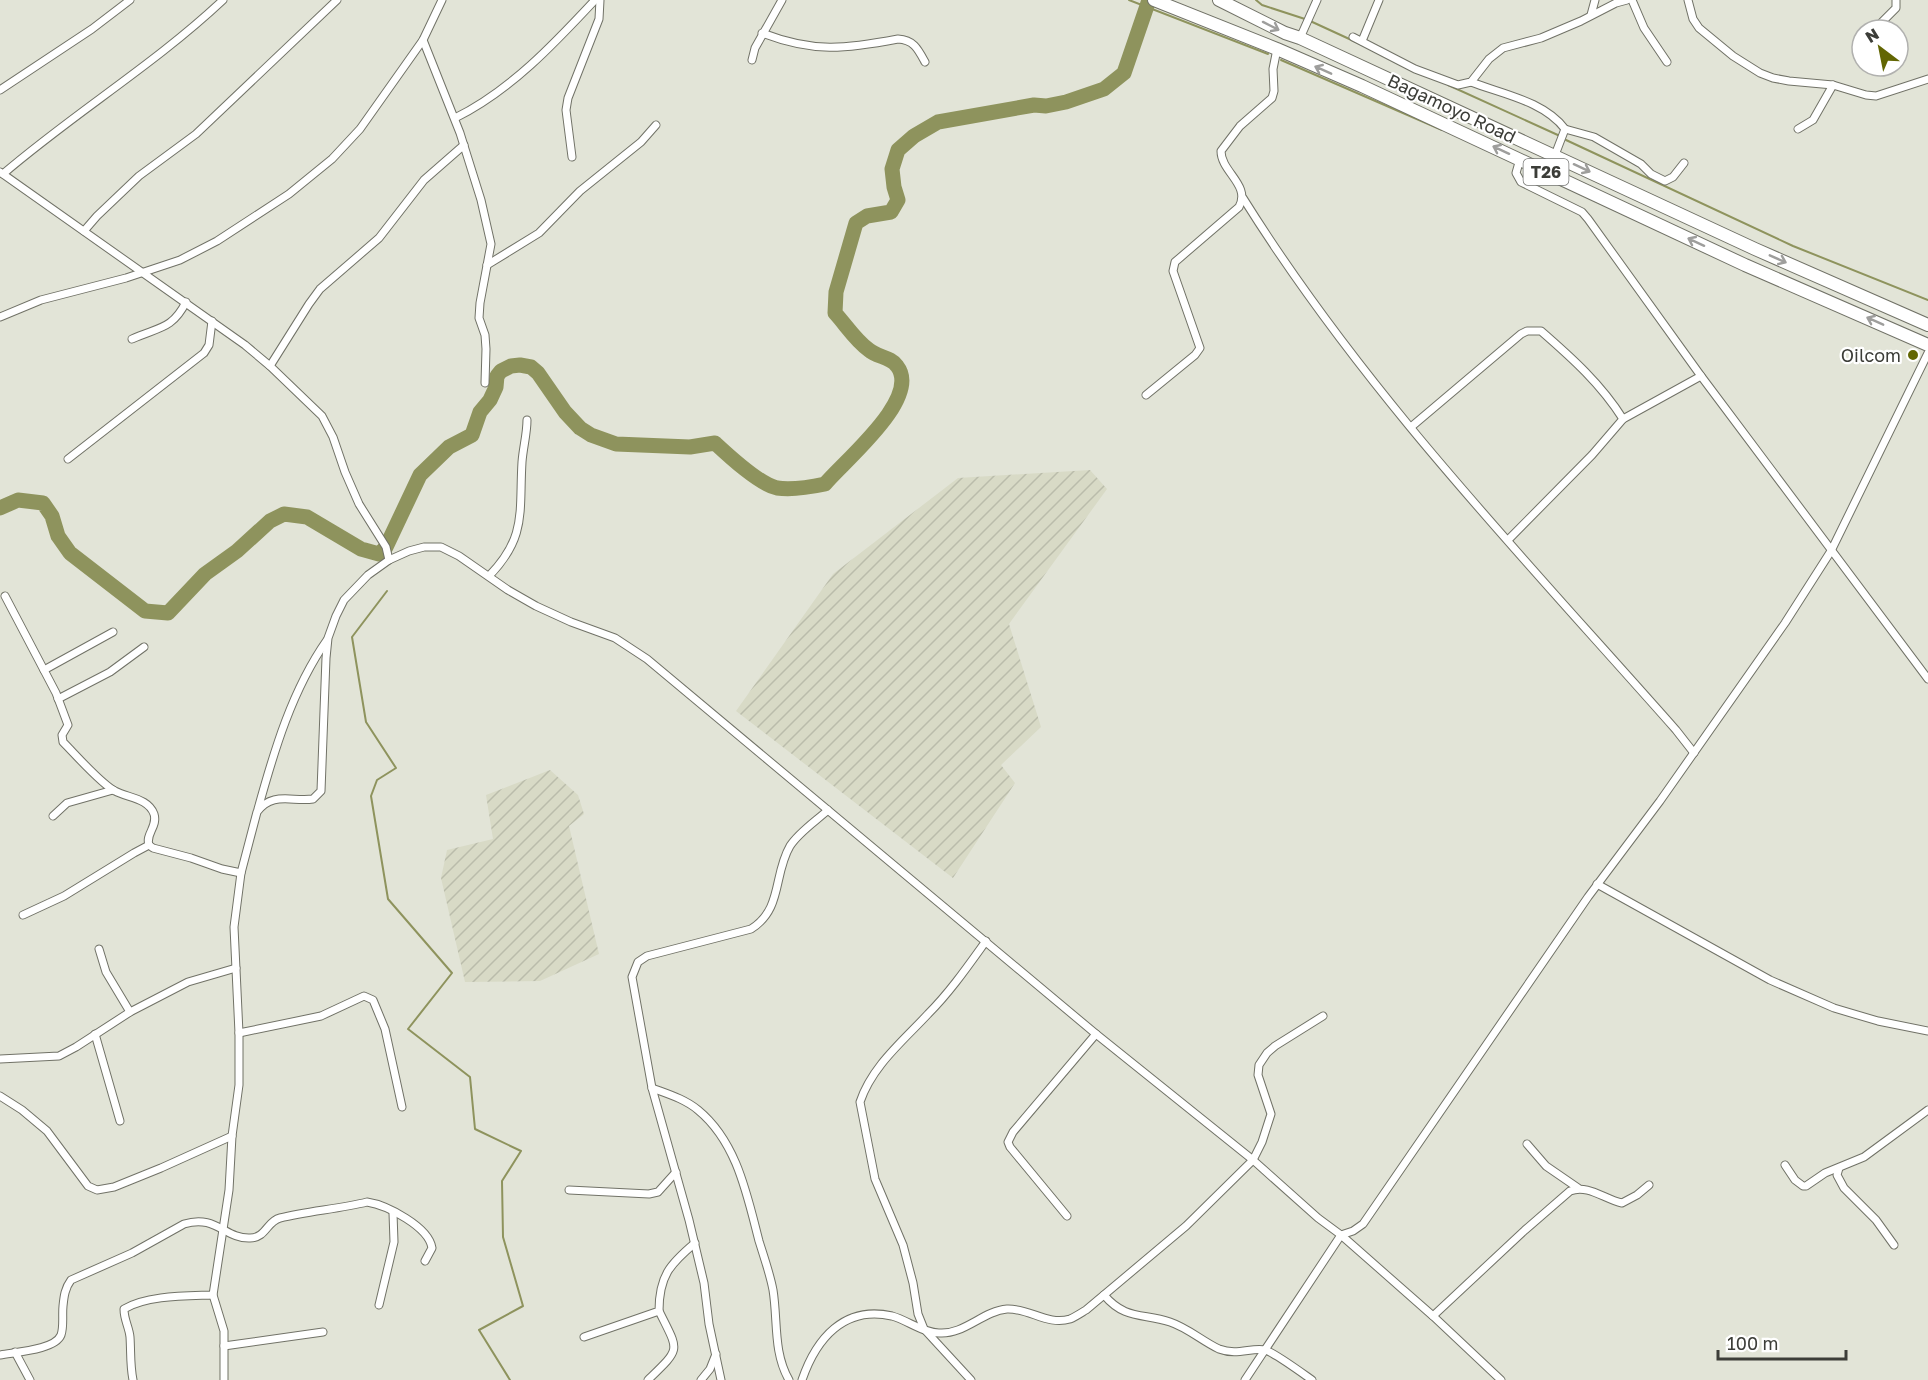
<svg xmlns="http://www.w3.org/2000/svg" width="1928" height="1380" viewBox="0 0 1928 1380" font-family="'Golos Text',sans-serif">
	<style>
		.industrial { fill: url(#industrial-furrows) }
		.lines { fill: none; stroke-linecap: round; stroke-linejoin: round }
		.stream { stroke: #8e935d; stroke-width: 2 }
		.river { stroke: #8e935d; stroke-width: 15 }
		.street-casing { stroke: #717267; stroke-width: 9 }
		.highway-casing { stroke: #717267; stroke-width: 14 }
		.street { stroke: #fff; stroke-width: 7 }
		.highway { stroke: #fff; stroke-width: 12 }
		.oneway { stroke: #9e9e9c }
		.poi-dot { fill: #626603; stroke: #fff; stroke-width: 2 }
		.labels { text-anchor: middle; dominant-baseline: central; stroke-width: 4.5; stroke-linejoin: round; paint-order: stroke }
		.shield { fill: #fff; stroke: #767774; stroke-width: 1.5 }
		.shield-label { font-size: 16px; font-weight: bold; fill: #3c3d38 }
		.street-label { font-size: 18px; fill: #3c3d38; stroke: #fff }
		.poi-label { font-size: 18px; fill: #3c3d38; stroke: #fff; text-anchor: end }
	</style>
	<defs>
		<pattern id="industrial-furrows" width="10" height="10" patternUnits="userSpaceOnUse" patternTransform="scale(1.5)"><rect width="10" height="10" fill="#d8dac6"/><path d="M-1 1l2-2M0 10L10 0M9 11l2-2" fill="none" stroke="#babcab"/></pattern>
	</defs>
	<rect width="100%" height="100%" fill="#e2e4d7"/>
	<g class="industrial">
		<path d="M1090,470L1107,489L1009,624L1041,727L1001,765L1015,783L953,878L736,711L833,574L958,478Z"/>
		<path d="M550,770L578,795L584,814L569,826L599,954L540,981L465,982L441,878L447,850L493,839L486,795Z"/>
	</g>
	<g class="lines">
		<g class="stream">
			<path d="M1129,0L1268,54"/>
			<path d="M1256,0L1262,5L1308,20L1358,43"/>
			<path d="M1281,60L1442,130"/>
			<path d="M1448,85L1560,136"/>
			<path d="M1566,140L1793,246L1928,300"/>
			<path d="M387,591L352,637L366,722L396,768L377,780L371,796L388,899L452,973L408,1029L470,1077L475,1129L521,1151L502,1181L503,1237L523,1306L479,1330L510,1380"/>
		</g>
		<path class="river" d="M0,508L18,500L43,503L52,516L58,536L70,553L145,611L168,613L205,574L237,551L270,521L284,514L307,517L361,549L379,554L386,547L420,475L449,447L472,435L480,412L490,400L496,387L497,376L501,371L511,366L520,365L531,367L538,373L565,412L580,428L591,435L616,444L690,447L715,443C729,456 759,484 777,488C792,490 811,487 825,484C844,461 922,398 897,366C891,357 877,357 869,350C856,341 846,325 835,313L836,292L856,223L867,216L891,212L898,200L894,187L892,169L898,150L914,136L938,122L1034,105L1046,106L1066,102L1104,89L1124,73L1149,0"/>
		<defs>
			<g id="street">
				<path d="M1632,0L1644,28L1667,62"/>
				<path d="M1688,0L1693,19L1699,28L1733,56L1760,73L1773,78L1789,81L1833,85L1866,95L1876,96L1928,79"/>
				<path d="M1591,15L1595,0"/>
				<path d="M1874,30L1896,8V0"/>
				<path d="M762,33C814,53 845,49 898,39C914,40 918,49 925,62"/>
				<path d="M1353,37L1415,69L1458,85L1471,82L1489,59L1503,48L1541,38L1581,21L1616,3L1627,0"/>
				<path d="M1300,38L1317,0"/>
				<path d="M423,40L460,133L481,200L491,244L480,303L479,318L485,335L486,349L485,383"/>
				<path d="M1362,41L1379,0"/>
				<path d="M752,60L755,48L782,0"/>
				<path d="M1471,82C1502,94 1544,101 1565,129L1555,155"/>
				<path d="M0,90L92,29L130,0"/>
				<path d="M455,118C510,91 554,44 595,0"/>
				<path d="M1565,129L1594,137L1641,164L1651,174L1665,181L1673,177L1684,163"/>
				<path d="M1798,129L1813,120L1833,85"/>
				<path d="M572,157L566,110L568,98L599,19L600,0"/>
				<path d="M1520,159L1516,173L1521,182L1582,212L1588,219L1701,376L1928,679"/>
				<path d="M0,172L245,345L270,366L322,416L333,437L345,472L359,504L386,547L389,560"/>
				<path d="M3,174C74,113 155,64 223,0"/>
				<path d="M1243,198C1364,392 1525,559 1676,730L1694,753"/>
				<path d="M84,231L97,216L139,176L196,134L337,0"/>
				<path d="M487,265L539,233L580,191L641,142L656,125"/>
				<path d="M0,317L41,300L126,278L180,260L217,241L289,194L332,159L360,129L423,40L442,0"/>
				<path d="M132,339C158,327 172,330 186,302"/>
				<path d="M270,366L309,304L320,289L379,238L424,180L464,145"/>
				<path d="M1146,395L1195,355L1200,348L1173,271L1175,262L1239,207C1251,185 1221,172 1221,151L1240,126L1272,98L1274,91L1273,69L1277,49"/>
				<path d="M1411,427L1521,334L1527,331H1541C1572,358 1601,384 1623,419"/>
				<path d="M68,459L204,353L209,345L212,321"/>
				<path d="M1508,540L1592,455L1623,419L1701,376"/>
				<path d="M489,576C527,537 519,512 522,462C523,448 527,434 527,420"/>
				<path d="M5,596L56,693L68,725L62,735L63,742C75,754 101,784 115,791C128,798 148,798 154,814C158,827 145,834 149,845L153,848L191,858L222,869L241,873"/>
				<path d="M44,670L113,632"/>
				<path d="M58,699L110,672L144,647"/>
				<path d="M258,809C274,751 292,690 327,640"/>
				<path d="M53,816L67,803L113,790"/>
				<path d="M1597,884L1770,980L1834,1008L1878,1021L1928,1031"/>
				<path d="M23,915L64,896L134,853L149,845"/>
				<path d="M99,949L106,972L130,1012"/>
				<path d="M239,1033L321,1016L364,996L373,1000L385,1029L402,1107"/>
				<path d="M95,1034L120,1121"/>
				<path d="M0,1059L59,1056L76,1047L130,1012L188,982L236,968"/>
				<path d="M652,1088C668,1094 685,1099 698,1110C737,1142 747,1195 759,1241C764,1257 770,1274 773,1290C778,1321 773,1352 789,1380"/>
				<path d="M0,1096L22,1110L47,1131L88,1186L97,1190L114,1187L161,1168L232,1136"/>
				<path d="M1527,1144L1546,1166L1578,1188"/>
				<path d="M1785,1165L1795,1180L1803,1186H1806L1825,1173L1864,1157L1928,1110"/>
				<path d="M1839,1168L1837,1175L1844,1188L1876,1220L1894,1245"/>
				<path d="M569,1190L649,1194L658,1192L676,1172"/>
				<path d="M1067,1216L1010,1147L1008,1142L1013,1132L1096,1034"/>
				<path d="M1104,1295C1125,1320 1143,1313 1170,1322C1188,1328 1202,1341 1219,1349C1237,1356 1252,1347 1265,1350C1275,1353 1302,1373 1312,1380"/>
				<path d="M379,1305L394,1242L393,1213"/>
				<path d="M1433,1316L1525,1230L1570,1191C1588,1184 1604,1199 1622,1203L1637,1195L1649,1185"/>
				<path d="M584,1337L659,1311C659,1276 670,1264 695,1243"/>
				<path d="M224,1346L323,1332"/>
				<path d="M15,1352L30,1380"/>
				<path d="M0,1355C15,1352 55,1350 61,1335C64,1327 62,1315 63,1306C64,1296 65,1288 71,1280L132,1253L184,1224C216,1214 225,1239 250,1238C266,1238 267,1221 280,1218C308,1211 339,1209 367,1202C387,1205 429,1227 432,1248L425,1261"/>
				<path d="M133,1380C130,1365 131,1352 130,1337C129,1327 124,1320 124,1309C147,1295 187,1296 213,1295"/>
				<path d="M224,1380V1331L213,1295L229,1190L232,1136L239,1085V1033L234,927L241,873L257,812C272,791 292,802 313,799L321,791L326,658L328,638L336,616L344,600L368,575L389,560L409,551L424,547H441L459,556L508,590L536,606L571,622L615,638L647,659L1096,1034L1253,1160L1318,1218L1341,1235L1353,1231L1363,1224L1588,897L1660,801L1785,623L1831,551L1928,353"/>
				<path d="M648,1380C682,1347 679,1352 659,1311"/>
				<path d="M701,1380L710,1369L716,1354"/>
				<path d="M721,1380L709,1324L704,1283L689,1220L652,1088L632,977L638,962L647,956L751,929C783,909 773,875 790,846C799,832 816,821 828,810"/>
				<path d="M802,1380C816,1339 844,1305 892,1316C907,1320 923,1333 939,1333C964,1335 983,1311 1007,1309C1029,1308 1048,1326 1070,1319C1075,1317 1081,1313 1086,1310L1186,1226L1253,1160L1262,1142L1271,1114L1258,1075L1259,1065L1267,1053L1275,1046L1323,1016"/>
				<path d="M971,1380L924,1329L918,1314L913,1283L903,1245L875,1179L860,1102C872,1066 903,1041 928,1014C950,992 968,966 986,941"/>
				<path d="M1245,1380L1341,1235L1433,1316L1501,1380"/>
			</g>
			<g id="highway">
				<path d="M1154,0L1277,49L1362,86L1745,265L1928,345"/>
				<path d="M1219,0L1285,33L1300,38L1755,249L1928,325"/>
			</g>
		</defs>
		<use href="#street" class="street-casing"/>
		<use href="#highway" class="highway-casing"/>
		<use href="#street" class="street"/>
		<use href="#highway" class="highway"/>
	</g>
	<defs><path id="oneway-shaft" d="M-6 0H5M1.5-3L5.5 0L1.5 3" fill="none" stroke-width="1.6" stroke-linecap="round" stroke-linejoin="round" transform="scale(1.5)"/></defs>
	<g class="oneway">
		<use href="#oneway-shaft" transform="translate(1271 26) rotate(27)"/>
		<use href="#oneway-shaft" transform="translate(1323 70) rotate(-156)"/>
		<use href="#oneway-shaft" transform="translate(1501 150) rotate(-155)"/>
		<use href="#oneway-shaft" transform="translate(1582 168) rotate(25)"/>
		<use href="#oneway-shaft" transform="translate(1696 242) rotate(-155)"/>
		<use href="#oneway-shaft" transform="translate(1778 259) rotate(24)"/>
		<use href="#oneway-shaft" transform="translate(1875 321) rotate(-156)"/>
	</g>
	<circle class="poi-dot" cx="1913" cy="355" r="6"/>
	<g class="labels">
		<rect class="shield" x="1523.5" y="159" width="45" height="26" rx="4.5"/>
		<g class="shield-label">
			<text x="1546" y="172">T26</text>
		</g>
		<g class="street-label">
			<text transform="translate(1452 108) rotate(25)">Bagamoyo Road</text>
		</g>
		<g class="poi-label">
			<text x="1901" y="355">Oilcom</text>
		</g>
	</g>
	<g transform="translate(1880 48) rotate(328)"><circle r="28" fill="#ffffff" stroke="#b1b1af" stroke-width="1.5"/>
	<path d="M0-4.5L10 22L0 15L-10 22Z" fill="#626603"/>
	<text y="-9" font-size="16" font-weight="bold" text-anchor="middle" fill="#3c3d38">N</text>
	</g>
	<path d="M1718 1350v9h128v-9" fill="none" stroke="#3c3d38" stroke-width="3"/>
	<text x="1727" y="1350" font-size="18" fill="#3c3d38" stroke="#ffffff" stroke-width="4.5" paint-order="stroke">100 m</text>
</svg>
